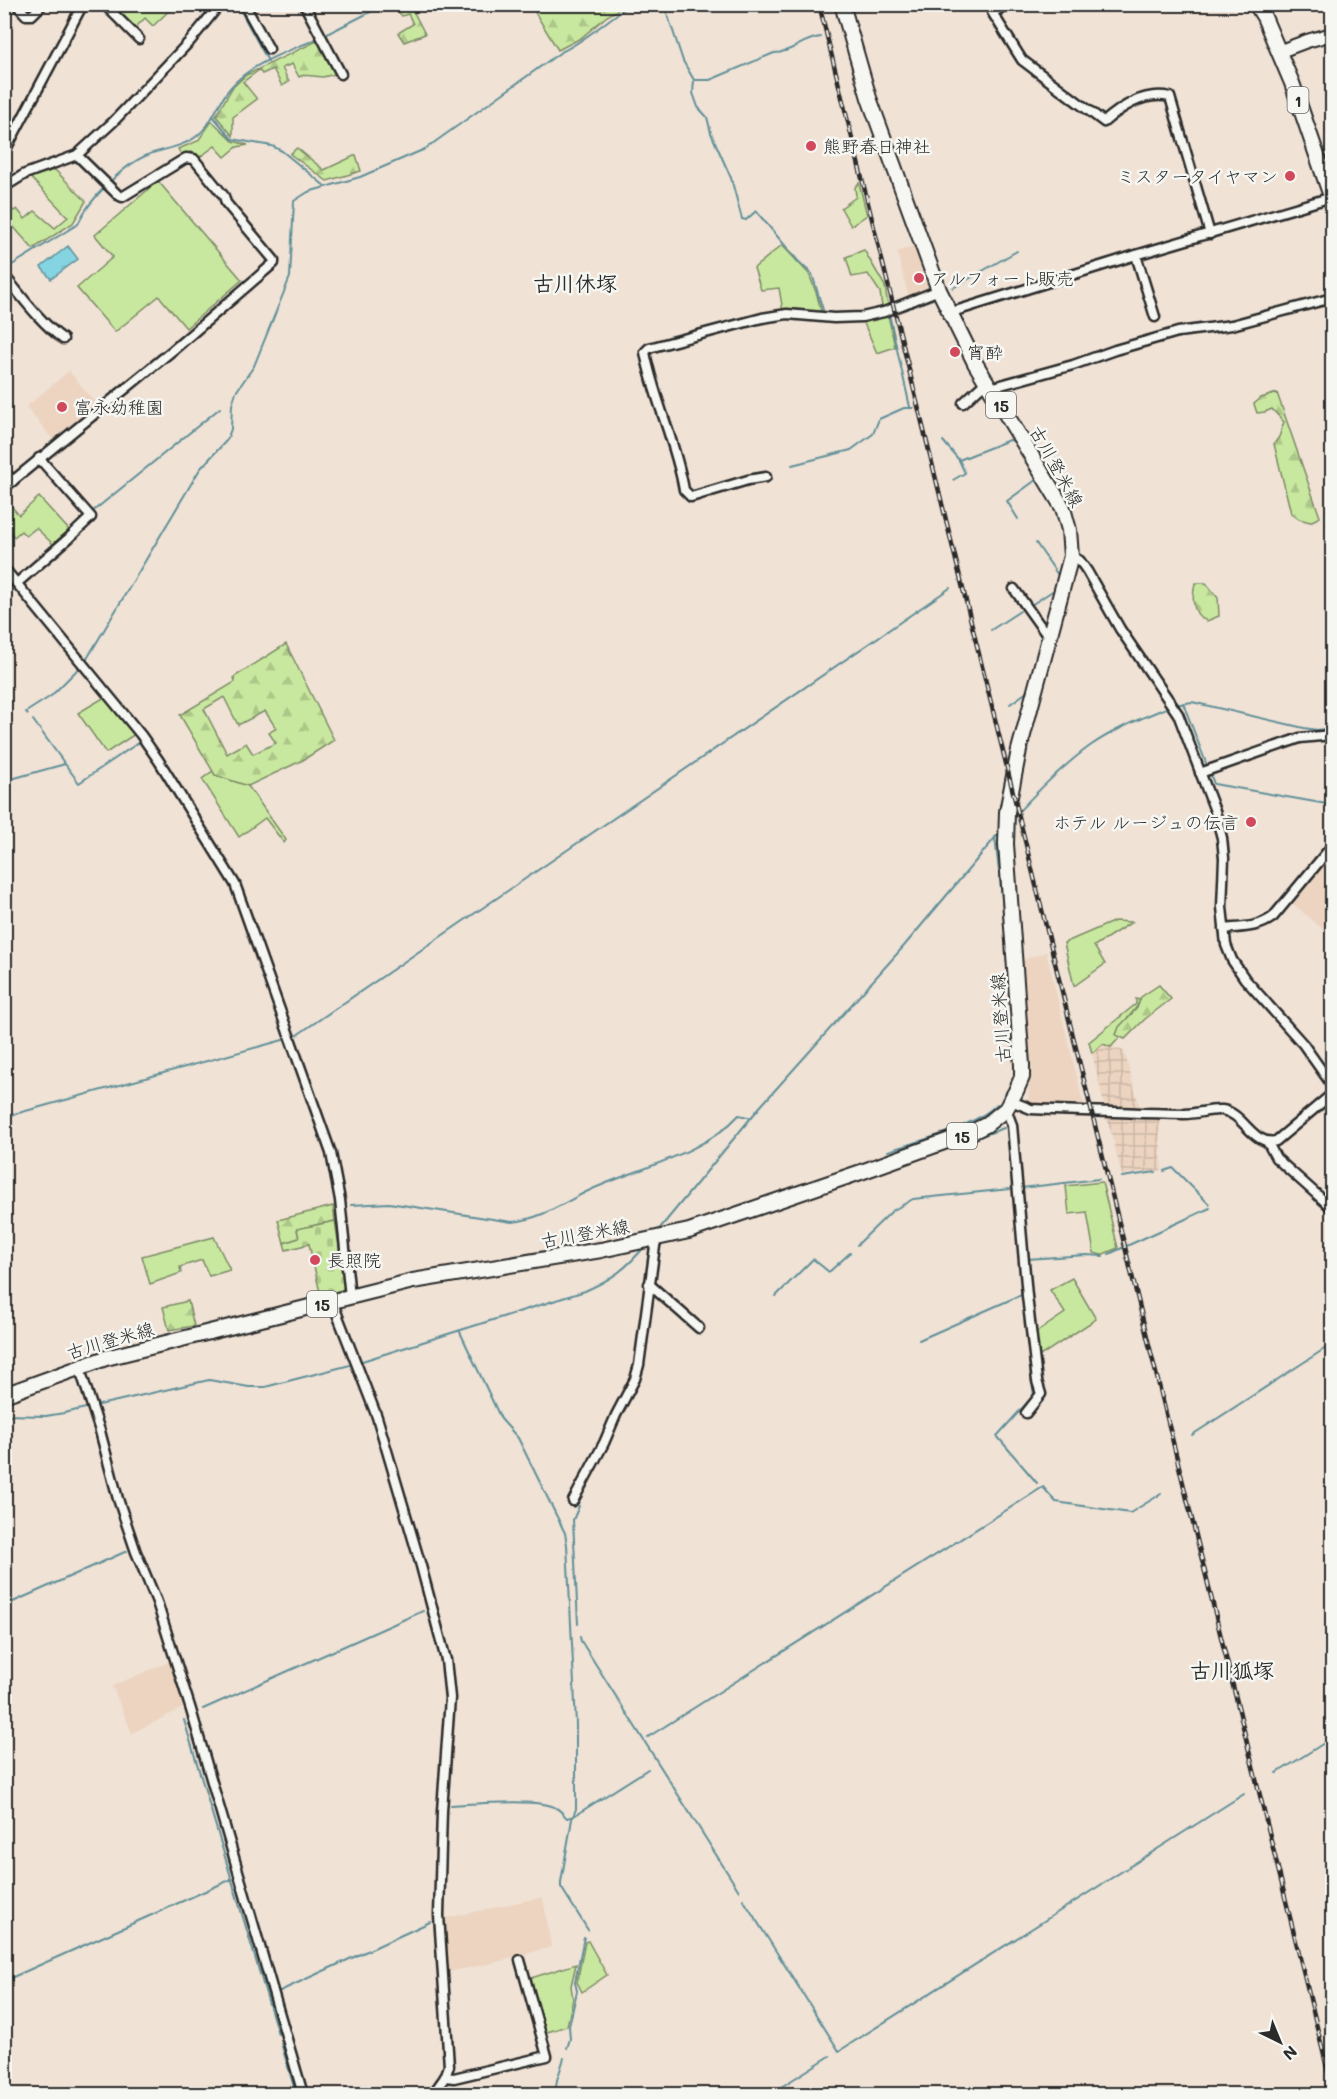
<svg xmlns="http://www.w3.org/2000/svg" width="1337" height="2099" viewBox="0 0 1337 2099" font-family="Mali,'Klee One',sans-serif">
	<style>
		.built { fill: #ecd4c1 }
		.industrial { fill: url(#industrial-grid) }
		.green { fill: #c9e89f; stroke: #7a8a65; stroke-width: 1.5 }
		.forest { fill: url(#forest-firs); stroke: #7a8a65; stroke-width: 1.5; fill-rule: evenodd }
		.cemetery { fill: url(#cemetery-stones); stroke: #7a8a65; stroke-width: 1.5 }
		.water { fill: url(#water-ripples); stroke: #619099; stroke-width: 1.5 }
		.lines { fill: none; stroke-linecap: round; stroke-linejoin: round }
		.stream { stroke: #619099; stroke-width: 2 }
		.street-casing { stroke: #2b2b2b; stroke-width: 13 }
		.secondary-casing { stroke: #2b2b2b; stroke-width: 16 }
		.primary-casing { stroke: #2b2b2b; stroke-width: 18 }
		.street { stroke: #f6f6f2; stroke-width: 8 }
		.secondary { stroke: #f6f6f2; stroke-width: 12 }
		.primary { stroke: #f6f6f2; stroke-width: 14 }
		.rail-casing { stroke: #2b2b2b; stroke-width: 4.5 }
		.rail { stroke: #f6f6f2; stroke-width: 2; stroke-dasharray: 7; stroke-linecap: butt }
		.poi-dot { fill: #d1495b; stroke: #f6f6f2; stroke-width: 2 }
		.labels { text-anchor: middle; dominant-baseline: central; stroke-width: 5; stroke-linejoin: round; paint-order: stroke }
		.shield { fill: #f6f6f2; stroke: #686867; stroke-width: 1.5 }
		.shield-label { font-size: 16px; font-weight: bold; fill: #2b2b2b }
		.poi-label { font-size: 18px; fill: #2b2b2b; stroke: #f6f6f2; text-anchor: start }
		.street-label { font-size: 18px; fill: #2b2b2b; stroke: #f6f6f2 }
		.quarter-label { font-size: 21px; font-weight: bold; fill: #2b2b2b; stroke: #f6f6f2 }
	</style>
	<defs>
		<pattern id="industrial-grid" width="8" height="8" patternUnits="userSpaceOnUse" patternTransform="scale(1.5)"><rect width="8" height="8" fill="#ecd4c1"/><path d="M0 4h8M4 0v8" fill="none" stroke="#cbb6a6"/></pattern>
		<pattern id="forest-firs" width="22" height="20" patternUnits="userSpaceOnUse" patternTransform="scale(1.5)"><rect width="22" height="20" fill="#c9e89f"/><path d="M5 1l3.5 6h-7zM16 11l3.5 6h-7z" fill="#adc789"/></pattern>
		<pattern id="cemetery-stones" width="16" height="16" patternUnits="userSpaceOnUse" patternTransform="scale(1.5)"><rect width="16" height="16" fill="#c9e89f"/><path d="M2 7V4a2 2 0 0 1 4 0v3zM10 15v-3a2 2 0 0 1 4 0v3z" fill="#adc789"/></pattern>
		<pattern id="water-ripples" width="26" height="14" patternUnits="userSpaceOnUse" patternTransform="scale(1.5)"><rect width="26" height="14" fill="#85d4e2"/><path d="M2 4q2-2 4 0t4 0M15 11q2-2 4 0t4 0" fill="none" stroke="#73b6c2"/></pattern>
	</defs>
	<rect width="100%" height="100%" fill="#f0e2d5"/>
	<filter id="ink" filterUnits="userSpaceOnUse"><feTurbulence type="fractalNoise" baseFrequency=".0167" numOctaves="2"/><feDisplacementMap in="SourceGraphic" scale="12" xChannelSelector="R" yChannelSelector="G"/><feConvolveMatrix kernelMatrix="1 2 1 2 8 2 1 2 1" color-interpolation-filters="sRGB"/></filter>
	<g filter="url(#ink)">
		<g class="built">
			<path d="M916,245L931,286L929,290L909,298L897,252Z"/>
			<path d="M69,371L98,406L55,442L26,407Z"/>
			<path d="M1332,857V937L1292,903Z"/>
			<path d="M1046,952L1084,1106L1047,1107L1028,1104L1030,1060L1017,962Z"/>
			<path d="M171,1661L187,1706L132,1733L112,1686Z"/>
			<path d="M543,1897L551,1947L493,1963L448,1972L445,1968L443,1932L446,1918Z"/>
		</g>
		<g class="industrial">
			<path d="M1103,1044L1124,1051L1140,1109H1105L1092,1053Z"/>
			<path d="M1107,1117L1159,1118L1162,1170L1122,1175Z"/>
		</g>
		<g class="green">
			<path d="M115,4L175,5L153,26L145,18L133,30L111,8Z"/>
			<path d="M212,121L233,141L248,145L237,147L225,157L215,146L197,159L191,152L182,156L178,149L198,141Z"/>
			<path d="M55,170L86,201L73,223L33,249L5,217V208L8,205L14,211L17,209L25,219L35,211L55,228L68,217L30,177Z"/>
			<path d="M158,181L242,280L186,328L159,296L115,332L77,288L113,257L95,235Z"/>
			<path d="M859,183L867,215L851,226L841,208L856,197L855,187Z"/>
			<path d="M782,245L809,274L817,295L822,315L783,311L779,288L761,290L754,268Z"/>
			<path d="M864,250L885,286L888,306L882,307L880,292L868,274L852,277L846,257Z"/>
			<path d="M888,315L895,347L877,353L863,321Z"/>
			<path d="M39,497L69,530L53,544L36,528L26,536L21,531L14,537L5,526V499L19,515Z"/>
			<path d="M105,697L135,734L106,753L78,713Z"/>
			<path d="M213,771L215,775L248,786L286,840L284,843L265,818L239,837L202,779Z"/>
			<path d="M1115,921L1132,922L1094,946L1105,964L1074,986L1064,943Z"/>
			<path d="M1136,999L1140,1000C1135,1014 1122,1021 1116,1035L1120,1037L1111,1047L1103,1044L1092,1053L1089,1042L1136,1004Z"/>
			<path d="M1102,1182L1118,1248L1101,1255L1094,1253L1087,1212L1069,1214L1066,1186Z"/>
			<path d="M214,1237L230,1270L209,1276L202,1260L180,1267L181,1273L150,1284L142,1256Z"/>
			<path d="M1072,1278L1096,1319L1037,1358L1034,1334L1065,1313L1050,1290Z"/>
			<path d="M588,1941L607,1975L582,1992L577,1982L585,1942Z"/>
			<path d="M576,1964L571,1986L573,1999L567,2026L544,2033L531,1978Z"/>
		</g>
		<g class="forest">
			<path d="M392,5H410L425,34L404,42L398,33L413,24L408,14L402,16Z"/>
			<path d="M534,5V4L626,5L607,16L581,38L558,50L531,6Z"/>
			<path d="M321,39L339,73L323,77L303,75L299,77L292,64L282,68L289,82L282,86L273,69L262,74L259,70L243,82L257,99L233,117V136L216,116L232,88L246,75Z"/>
			<path d="M297,148L324,170L356,155L361,171L327,181L290,154Z"/>
			<path d="M1277,393L1320,517L1310,522L1299,519L1291,513L1274,444L1279,437L1284,422L1272,409L1265,412L1257,413L1254,404L1261,398Z"/>
			<path d="M1195,583H1206L1218,598L1219,616L1207,621C1191,615 1192,597 1195,583Z"/>
			<path d="M286,644L334,740L303,760L248,786L215,775L180,715L235,682L234,677ZM224,697L238,725L265,711L276,728L269,733L276,743L253,754L246,743L227,754L204,709Z"/>
			<path d="M1159,985L1171,999L1145,1019L1125,1039L1116,1035L1119,1027L1137,1008L1141,997Z"/>
			<path d="M333,1206L335,1221L297,1229L299,1238L284,1243L278,1220Z"/>
			<path d="M188,1301L194,1326L169,1330L163,1307Z"/>
		</g>
		<path class="cemetery" d="M335,1221L345,1286L342,1290L321,1297L309,1244L286,1250L284,1243L299,1238L297,1229Z"/>
		<path class="water" d="M68,246L78,259L51,279L41,267Z"/>
		<g class="lines">
			<g class="stream">
				<path d="M237,4L268,61"/>
				<path d="M664,4L683,61L694,80L693,93L698,107L707,117L711,133L731,178L742,219L746,220L756,211L798,261L812,274L823,310"/>
				<path d="M325,35L386,4"/>
				<path d="M694,80H710L774,53C791,53 804,38 821,37"/>
				<path d="M213,116L232,139L272,146L282,151L326,187"/>
				<path d="M4,270L78,224C89,199 125,163 150,154C164,149 185,146 197,136C213,124 218,101 231,87C252,62 290,51 319,38"/>
				<path d="M953,288L1017,251"/>
				<path d="M893,313L933,299"/>
				<path d="M889,314L910,407"/>
				<path d="M943,441L959,460L965,473L953,480"/>
				<path d="M959,460L1009,440L1014,441L1025,460"/>
				<path d="M792,465L851,450L873,434L879,419L904,408H913"/>
				<path d="M1028,465L1032,474"/>
				<path d="M92,512L220,408"/>
				<path d="M1018,519L1007,501L1036,480L1035,479"/>
				<path d="M1036,543L1060,578"/>
				<path d="M40,557L70,531"/>
				<path d="M16,577L35,562"/>
				<path d="M4,586L12,581"/>
				<path d="M1031,605L1054,590L1051,603"/>
				<path d="M991,630L1020,611"/>
				<path d="M85,662L200,469L227,440L231,429L232,405L236,392L254,366L290,277L294,201L308,192L360,177L425,149L561,52C587,40 607,19 632,4"/>
				<path d="M1183,703L1208,768"/>
				<path d="M1010,704L1027,692"/>
				<path d="M1175,705L1192,702L1304,728L1317,730L1332,728"/>
				<path d="M28,714L26,712L51,696L81,666"/>
				<path d="M65,764L79,783L138,743"/>
				<path d="M1210,773L1214,784L1332,805"/>
				<path d="M4,781L65,764L33,720"/>
				<path d="M1012,819C1033,795 1064,765 1090,746C1113,730 1143,717 1169,707"/>
				<path d="M995,837L1006,932"/>
				<path d="M297,1035L950,588"/>
				<path d="M1002,1099L1012,1083L1016,1072"/>
				<path d="M4,1117L283,1040"/>
				<path d="M973,1139L1004,1128"/>
				<path d="M888,1151C919,1141 975,1127 997,1104"/>
				<path d="M1164,1171L1173,1168L1209,1204"/>
				<path d="M1122,1177L1156,1172"/>
				<path d="M1021,1188L1099,1179"/>
				<path d="M351,1205L389,1203L512,1222C544,1219 568,1199 597,1187C643,1167 705,1153 739,1115L752,1118"/>
				<path d="M656,1233L759,1108L904,946L1000,832"/>
				<path d="M857,1245L892,1211L913,1199L1010,1189"/>
				<path d="M1109,1254L1210,1208"/>
				<path d="M1027,1259L1086,1255L1103,1256"/>
				<path d="M776,1296L813,1259L829,1272L850,1253"/>
				<path d="M460,1332L501,1419L518,1438L565,1533L567,1545L576,1724V1809L572,1819L561,1882V1887L588,1930"/>
				<path d="M919,1340L1021,1295"/>
				<path d="M1029,1361L1034,1395L997,1436L1037,1483"/>
				<path d="M359,1362L585,1291C612,1279 626,1269 645,1246"/>
				<path d="M4,1415L46,1416L64,1413L209,1380L249,1387H265L354,1364"/>
				<path d="M1192,1435L1332,1344"/>
				<path d="M4,1606L127,1551"/>
				<path d="M578,1624L573,1520L579,1506"/>
				<path d="M580,1637L581,1641L739,1891"/>
				<path d="M203,1709L423,1611"/>
				<path d="M184,1720L278,2034"/>
				<path d="M648,1737L1043,1487L1056,1502L1130,1513L1161,1494"/>
				<path d="M1277,1773L1332,1738"/>
				<path d="M451,1805C472,1804 540,1798 556,1808C560,1810 564,1815 567,1818L574,1816L648,1769"/>
				<path d="M743,1899L839,2051L1244,1794"/>
				<path d="M4,1981L232,1879"/>
				<path d="M280,1991L430,1922"/>
				<path d="M281,2043L296,2094"/>
				<path d="M567,2048L570,2039L569,2026L577,1991L575,1982L584,1937"/>
				<path d="M555,2094L557,2080L564,2058"/>
				<path d="M770,2094L830,2056"/>
			</g>
			<defs>
				<g id="street">
					<path d="M16,4L26,15H32L43,4"/>
					<path d="M104,4L139,39"/>
					<path d="M244,4L269,49"/>
					<path d="M304,4L341,74"/>
					<path d="M1011,4L992,12L1022,60L1104,122C1122,106 1145,91 1170,97L1210,234"/>
					<path d="M4,153L83,4"/>
					<path d="M4,187L25,174L77,155L113,122L191,40L220,4"/>
					<path d="M1136,255L1155,317"/>
					<path d="M4,275C22,297 40,322 63,339"/>
					<path d="M949,313L1136,255L1332,197"/>
					<path d="M990,388L1073,365L1115,350L1178,332L1232,325L1332,298"/>
					<path d="M963,403L987,381"/>
					<path d="M4,471L13,481"/>
					<path d="M766,477L748,480L691,497L684,490C676,442 654,400 645,352L649,348L762,318L787,314L834,318L862,317L884,312L939,290"/>
					<path d="M4,488L173,350L274,263V260L226,203L224,196L194,159L186,158L122,197L118,195L77,155"/>
					<path d="M1071,556L1080,561L1087,571L1120,629L1178,714L1215,811L1222,838L1224,858L1222,907L1226,945L1232,960L1245,979L1303,1044L1332,1085"/>
					<path d="M4,568L141,735L159,761L235,884L331,1153L340,1200L350,1297"/>
					<path d="M17,583L69,538L91,517L39,458"/>
					<path d="M1014,589L1044,631L1051,633"/>
					<path d="M1200,773L1300,738L1332,735"/>
					<path d="M1224,929C1242,927 1258,928 1273,917L1332,846"/>
					<path d="M1011,1101L1031,1109C1083,1111 1134,1113 1185,1114C1197,1114 1210,1109 1222,1110C1244,1113 1252,1146 1276,1141L1332,1094"/>
					<path d="M1006,1109L1012,1125L1027,1296L1037,1381L1041,1394L1026,1413"/>
					<path d="M1268,1143L1276,1158L1332,1208"/>
					<path d="M649,1284L699,1328"/>
					<path d="M332,1301L377,1417L421,1566L446,1660L450,1698L442,1811L439,1915L449,2066L445,2077L433,2094"/>
					<path d="M79,1366L100,1431L118,1499L136,1552L157,1602L191,1710L303,2094"/>
					<path d="M573,1501L604,1443L616,1415L635,1379L639,1365L656,1239"/>
					<path d="M445,2077L454,2078L547,2056L520,1960"/>
				</g>
				<path id="secondary" d="M1278,52L1307,41L1332,34"/>
				<g id="primary">
					<path d="M1256,4L1264,17L1292,83L1332,199"/>
					<path d="M4,1395L106,1358L413,1281L601,1250L689,1231L861,1172L972,1132L986,1125L1006,1109L1016,1091L1022,1077V1065L1006,844L1007,812L1019,750L1071,556L1069,530L1063,508L975,363L939,290L869,98L842,4"/>
				</g>
			</defs>
			<use href="#street" class="street-casing"/>
			<use href="#secondary" class="secondary-casing"/>
			<use href="#primary" class="primary-casing"/>
			<use href="#street" class="street"/>
			<use href="#secondary" class="secondary"/>
			<use href="#primary" class="primary"/>
			<defs>
				<path id="rail" d="M819,4L1332,2088"/>
			</defs>
			<use href="#rail" class="rail-casing"/>
			<use href="#rail" class="rail"/>
		</g>
	</g>
	<g class="poi-dot">
		<circle cx="811" cy="146" r="6"/>
		<circle cx="1290" cy="176" r="6"/>
		<circle cx="919" cy="278" r="6"/>
		<circle cx="955" cy="352" r="6"/>
		<circle cx="62" cy="407" r="6"/>
		<circle cx="1251" cy="822" r="6"/>
		<circle cx="315" cy="1260" r="6"/>
	</g>
	<g class="labels">
		<g class="shield">
			<rect x="1287.5" y="87" width="21" height="26" rx="4.5"/>
			<rect x="986" y="392" width="30" height="26" rx="4.5"/>
			<rect x="947" y="1123" width="30" height="26" rx="4.5"/>
			<rect x="307" y="1291" width="30" height="26" rx="4.5"/>
		</g>
		<g class="shield-label">
			<text x="1298" y="100">1</text>
			<text x="1001" y="405">15</text>
			<text x="962" y="1136">15</text>
			<text x="322" y="1304">15</text>
		</g>
		<g class="poi-label">
			<text x="823" y="146">熊野春日神社</text>
			<text x="1278" y="176" text-anchor="end">ミスタータイヤマン</text>
			<text x="931" y="278">アルフォート販売</text>
			<text x="967" y="352">宵酔</text>
			<text x="74" y="407">富永幼稚園</text>
			<text x="1239" y="822" text-anchor="end">ホテル ルージュの伝言</text>
			<text x="327" y="1260">長照院</text>
		</g>
		<g class="street-label">
			<text transform="translate(1057 466) rotate(61)">古川登米線</text>
			<text transform="translate(1000 1018) rotate(-94)">古川登米線</text>
			<text transform="translate(585 1233) rotate(-10)">古川登米線</text>
			<text transform="translate(110 1340) rotate(-16)">古川登米線</text>
		</g>
		<g class="quarter-label">
			<text x="575" y="282">古川休塚</text>
			<text x="1232" y="1669">古川狐塚</text>
		</g>
	</g>
	<rect width="1337" height="2099" fill="none" stroke="#f6f6f2" stroke-width="24"/>
	<rect x="12" y="12" width="1313" height="2075" fill="none" stroke="#2b2b2b" stroke-width="2" filter="url(#ink)"/>
	<g transform="translate(1280 2042) rotate(137)" stroke="#f6f6f2" stroke-width="4.5" paint-order="stroke">
	<path d="M0-4.5L10 22L0 15L-10 22Z" fill="#2b2b2b"/>
	<text y="-9" font-size="16" font-weight="bold" text-anchor="middle" fill="#2b2b2b">N</text>
	</g>
</svg>
